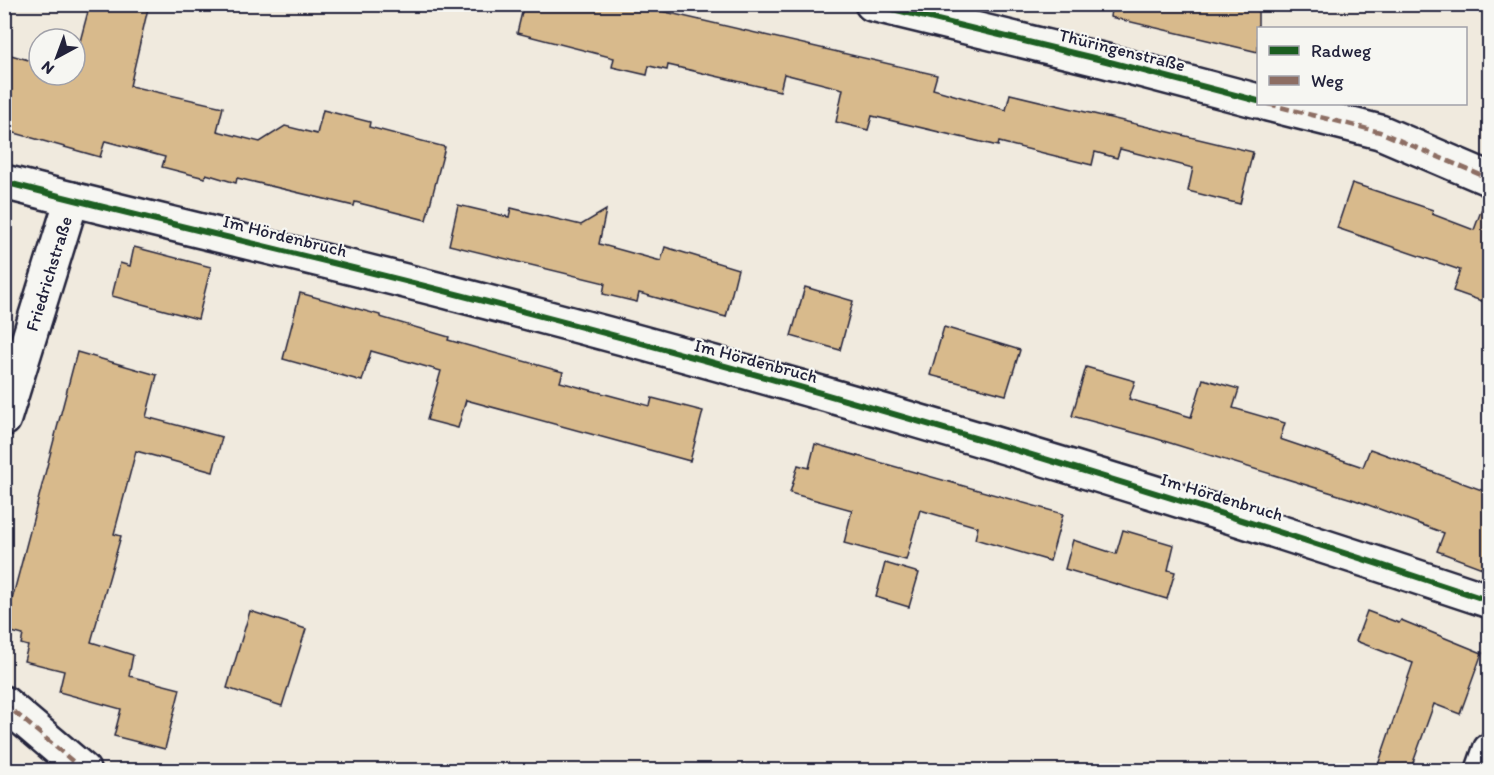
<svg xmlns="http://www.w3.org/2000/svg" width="1494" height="775" viewBox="0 0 1494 775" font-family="Itim,sans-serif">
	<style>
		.building { fill: #d8ba8c; stroke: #22223b; stroke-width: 1.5 }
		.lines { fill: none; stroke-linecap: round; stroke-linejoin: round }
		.minor-casing { stroke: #22223b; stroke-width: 38 }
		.minor { stroke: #f6f6f2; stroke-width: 33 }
		.quiet { stroke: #8d6e63; stroke-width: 4.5; stroke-dasharray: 9 4.5; stroke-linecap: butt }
		.cycleway-casing { stroke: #f6f6f2; stroke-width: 10 }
		.cycleway { stroke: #1b5e20; stroke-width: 6 }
		.labels { text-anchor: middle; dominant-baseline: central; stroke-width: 4.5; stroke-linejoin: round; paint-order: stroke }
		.street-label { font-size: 18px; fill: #22223b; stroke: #f6f6f2 }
	</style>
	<rect width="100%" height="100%" fill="#f0eade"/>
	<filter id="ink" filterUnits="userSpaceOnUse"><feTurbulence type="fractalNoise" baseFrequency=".0167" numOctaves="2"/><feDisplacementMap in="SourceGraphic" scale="12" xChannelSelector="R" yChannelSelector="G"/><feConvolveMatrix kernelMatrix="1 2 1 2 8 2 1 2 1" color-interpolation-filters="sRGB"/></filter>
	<g filter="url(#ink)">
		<g class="building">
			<path d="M90,4H149L130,86L223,107L217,131L260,142L285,126L317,134L323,110L370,122L369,127L445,147L426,220L355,202L354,206L237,178L236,183L206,174L205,178L162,167L165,157L105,141L100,157L4,130V53L39,63V75H75V60Z"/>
			<path d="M524,4H631L937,75L933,89L1006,110L1010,94L1253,152L1240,204L1188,191L1193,168L1120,149L1117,158L1095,152L1092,165L999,142L998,146L872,116L868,130L836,122L843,89L784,74L780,91L668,65L667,70L649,66L647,75L612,67L614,58L517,33Z"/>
			<path d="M1112,4H1258V52L1110,17Z"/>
			<path d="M1352,183L1433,210L1432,214L1474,230L1485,200L1490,201V304L1453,291L1460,270L1337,228Z"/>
			<path d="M458,205L509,217L511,208L581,225L606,210L599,244L661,261L665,247L738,269L726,317L639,293L637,302L603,294L605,283L449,245Z"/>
			<path d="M134,247L211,267L198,319L112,296L120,263L130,266Z"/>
			<path d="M805,287L853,301L840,350L791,336Z"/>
			<path d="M300,293L380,315V317L449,337L448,340L563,372L560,382L650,406L652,398L703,411L690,461L466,400L458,428L427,420L441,371L371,351L362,381L283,359Z"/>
			<path d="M944,327L1020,350L1006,395L930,375Z"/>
			<path d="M77,352L157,375L146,417L222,437L213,472L136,451L114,534L121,536L91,642L133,655L129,676L180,689L165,749L114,736L121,709L59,692L64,671L24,661L28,646L21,644L23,635L4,630Z"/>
			<path d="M1086,367L1135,381L1129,399L1191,417L1203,379L1239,389L1233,408L1285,423L1280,439L1363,467L1370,449L1490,493V571L1437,551L1444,533L1355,500L1154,438L1072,416Z"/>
			<path d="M815,444L1063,514L1050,561L975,539L978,527L920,510L906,560L844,543L852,510L790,493L798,465L809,468Z"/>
			<path d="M1123,530L1174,545L1168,570L1175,572L1167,599L1065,569L1073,540L1116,554Z"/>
			<path d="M885,563L919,573L909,607L876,597Z"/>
			<path d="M250,611L306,629L282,706L227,688Z"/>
			<path d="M1367,611L1399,623L1401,620L1482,653L1460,714L1434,704L1410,771H1376L1413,663L1356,641Z"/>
		</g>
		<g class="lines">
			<defs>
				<g id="minor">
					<path d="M872,4L1106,61L1258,101"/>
					<path d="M1268,104L1380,132L1490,179"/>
					<path d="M4,182C155,221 306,255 456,294C804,383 1149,487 1490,601"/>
					<path id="s1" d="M4,419L72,199"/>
					<path d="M4,703L83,770"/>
					<path d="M1483,770L1490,750"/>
				</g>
			</defs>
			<use href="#minor" class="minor-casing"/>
			<use href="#minor" class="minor"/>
			<g class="quiet">
				<path d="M1268,104L1380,132L1490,179"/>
				<path d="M4,703L83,770"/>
			</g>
			<defs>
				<g id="cycleway">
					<path d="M872,4L1106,61L1258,101"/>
					<path d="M4,182C155,221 306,255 456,294C804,383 1149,487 1490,601"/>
				</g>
			</defs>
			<use href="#cycleway" class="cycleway-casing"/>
			<use href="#cycleway" class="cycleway"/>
		</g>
	</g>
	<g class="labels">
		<g class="street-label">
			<text transform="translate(1122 50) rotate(14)">Thüringenstraße</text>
			<text transform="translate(285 236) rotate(14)">Im Hördenbruch</text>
			<text stroke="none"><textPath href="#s1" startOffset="152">Friedrichstraße</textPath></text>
			<text transform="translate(756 361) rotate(15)">Im Hördenbruch</text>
			<text transform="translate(1222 497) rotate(17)">Im Hördenbruch</text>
		</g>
	</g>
	<rect width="1494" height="775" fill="none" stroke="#f6f6f2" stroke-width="24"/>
	<rect x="12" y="12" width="1470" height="751" fill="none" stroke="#22223b" stroke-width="2" filter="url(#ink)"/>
	<rect x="1257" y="27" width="210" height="78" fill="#f6f6f2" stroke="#a1a1a9" stroke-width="1.5"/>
	<rect x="1269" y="46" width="30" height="9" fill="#1b5e20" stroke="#a1a1a9" stroke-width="1.5"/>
	<text x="1311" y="57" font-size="18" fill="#22223b">Radweg</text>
	<rect x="1269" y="76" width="30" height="9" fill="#8d6e63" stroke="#a1a1a9" stroke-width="1.5"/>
	<text x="1311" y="87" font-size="18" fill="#22223b">Weg</text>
	<g transform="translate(57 57) rotate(221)"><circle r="28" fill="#f6f6f2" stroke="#a1a1a9" stroke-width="1.5"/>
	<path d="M0-4.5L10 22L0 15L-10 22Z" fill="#22223b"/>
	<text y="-9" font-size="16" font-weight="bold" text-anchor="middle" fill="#22223b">N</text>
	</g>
</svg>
